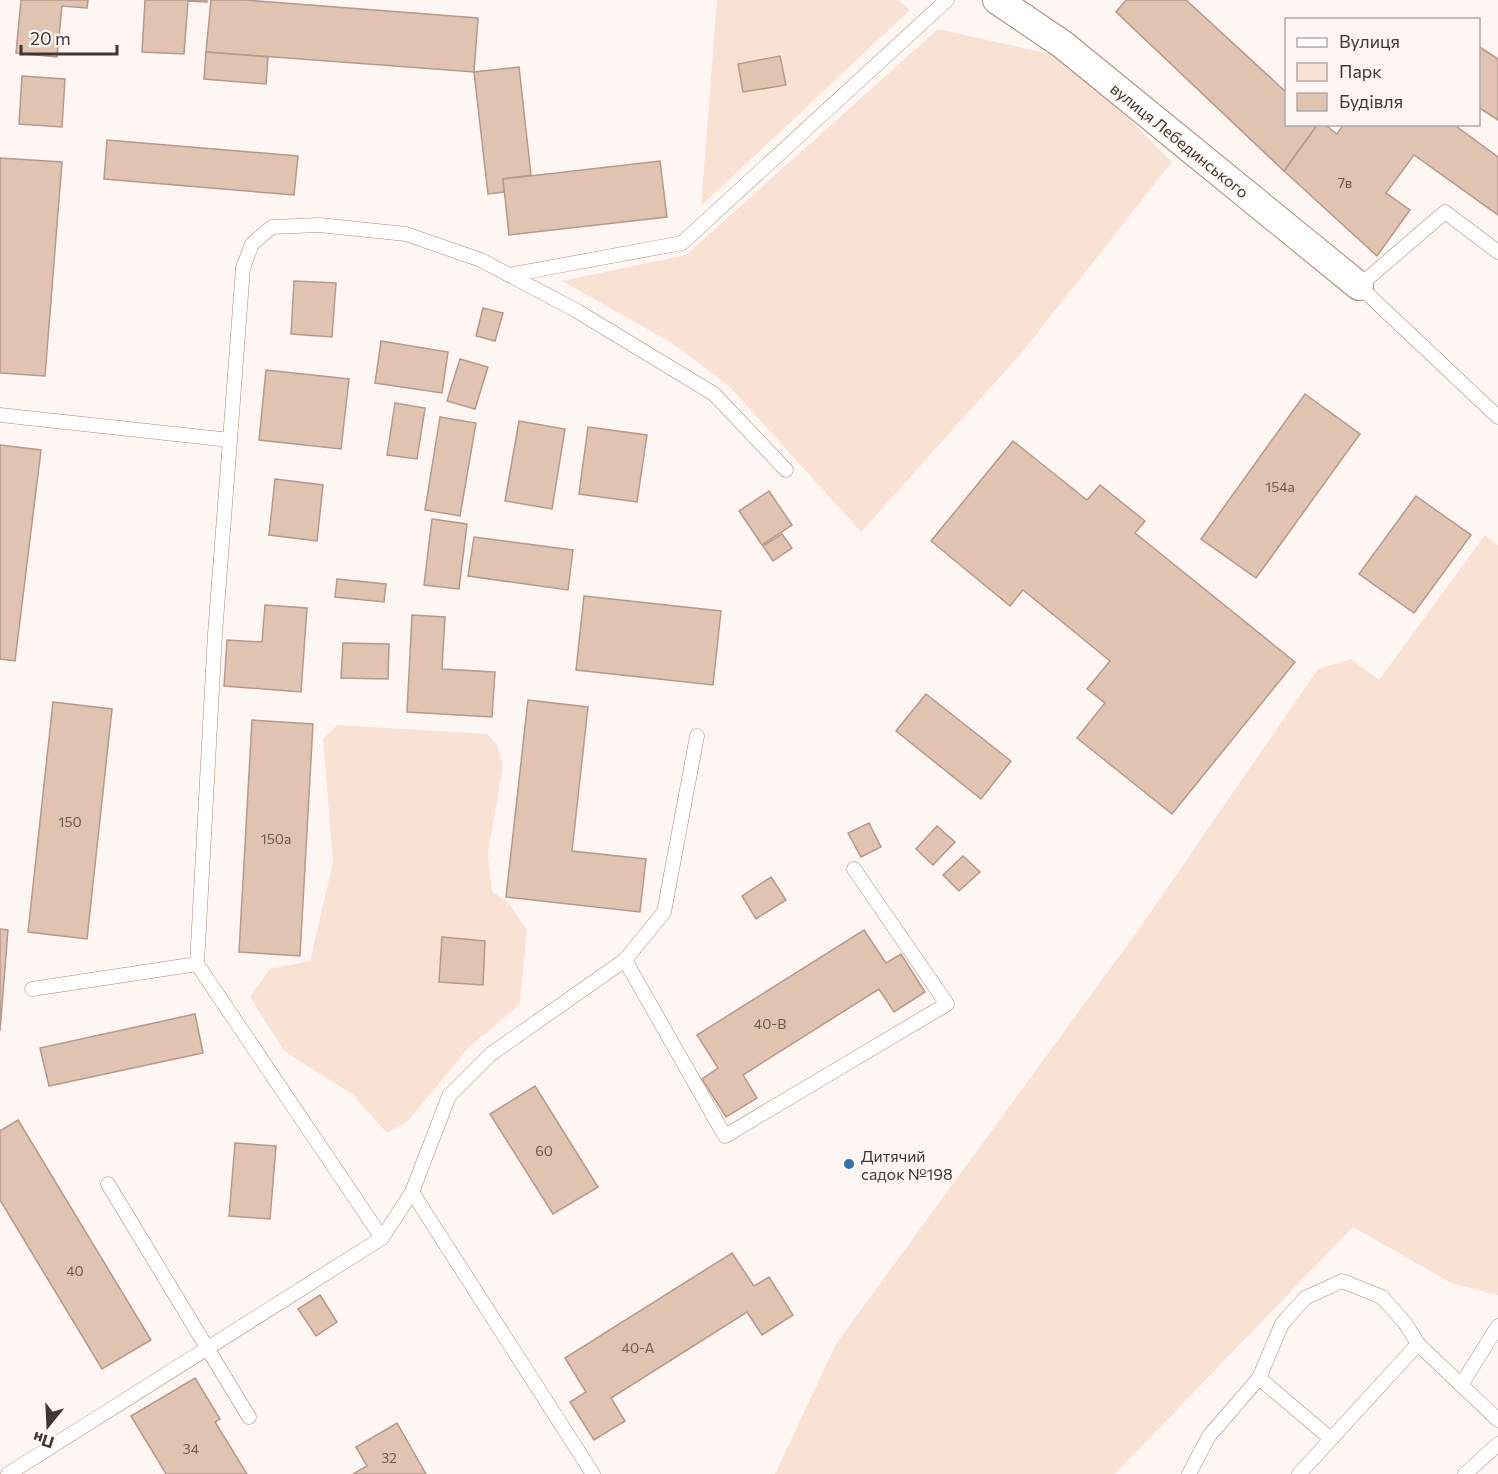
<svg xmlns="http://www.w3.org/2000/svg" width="1498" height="1474" viewBox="0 0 1498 1474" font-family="Commissioner,sans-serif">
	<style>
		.green { fill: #f9e1d4 }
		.building { fill: #e1c3b2; stroke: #b69989; stroke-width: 1.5 }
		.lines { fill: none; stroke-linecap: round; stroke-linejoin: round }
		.lane-casing { stroke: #a88c7c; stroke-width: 15 }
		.street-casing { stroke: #a88c7c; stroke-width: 30 }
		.lane { stroke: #fff; stroke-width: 14 }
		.street { stroke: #fff; stroke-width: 28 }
		.poi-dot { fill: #3072a8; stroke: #fdf6f3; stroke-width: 2 }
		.labels { text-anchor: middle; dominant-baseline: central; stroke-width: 4.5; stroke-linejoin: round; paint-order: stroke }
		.number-label { font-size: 14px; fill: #6a5950 }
		.street-label { font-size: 16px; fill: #423630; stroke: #fdf6f3 }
		.poi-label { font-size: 16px; fill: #423630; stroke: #fdf6f3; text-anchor: start }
	</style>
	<rect width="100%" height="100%" fill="#fdf6f3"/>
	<g class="green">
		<path d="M717,0H898L910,10L701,206Z"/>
		<path d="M938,29L1068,58L1172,162L1024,350L861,532L730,387L672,343L562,281L686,255Z"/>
		<path d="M1485,535L1498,545V1295L1453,1284L1353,1227L1115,1474H775L836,1344L1139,929L1318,669L1351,659L1379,680Z"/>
		<path d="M337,725L487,734L497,745L503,766L488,853L492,892L509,903L527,930L520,1004L468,1048L409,1120L387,1133L352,1094L284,1051L250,997L270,969L310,961L333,862L323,739Z"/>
	</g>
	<g class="building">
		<path d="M21,0H88L87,8L62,6L57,57L16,53Z"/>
		<path d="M145,0H207V2L188,1L184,54L142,52Z"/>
		<path d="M211,0H245L478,18L474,72L206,52Z"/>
		<path d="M1126,0H1186L1286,92V124H1318L1284,171L1116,12Z"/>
		<path d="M1478,46L1498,59V120L1478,107Z"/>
		<path d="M206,52L268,57L266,84L204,79Z"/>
		<path d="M780,56L786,85L743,92L738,64Z"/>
		<path d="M519,67L531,175L503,179L504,192L488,194L474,72Z"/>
		<path d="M22,76L65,79L62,127L19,124Z"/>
		<path d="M1318,124H1324L1337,134L1344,124H1453L1498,157V215L1414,155L1386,193L1410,210L1377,256L1284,171Z"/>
		<path d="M107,140L298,156L294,195L104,179Z"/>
		<path d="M0,158L62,162L45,376L0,373Z"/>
		<path d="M660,161L667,217L509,235L503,179Z"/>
		<path d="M294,281L336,283L332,337L291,334Z"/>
		<path d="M483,308L503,313L495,341L476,336Z"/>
		<path d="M381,341L448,352L442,393L375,383Z"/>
		<path d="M460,359L488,367L475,409L447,401Z"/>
		<path d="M266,370L349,379L341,449L259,440Z"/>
		<path d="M1305,394L1360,434L1256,578L1201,539Z"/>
		<path d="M395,403L425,408L417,459L387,455Z"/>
		<path d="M440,417L476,423L460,516L425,510Z"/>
		<path d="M519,421L565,429L552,509L505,501Z"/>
		<path d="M588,427L647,435L637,502L579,494Z"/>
		<path d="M1013,441L1087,500L1100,485L1145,521L1135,533L1295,662L1172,814L1077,738L1105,703L1087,689L1110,661L1023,590L1010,606L931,541Z"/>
		<path d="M0,445L41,450L15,661L0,659Z"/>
		<path d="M275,479L323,485L317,541L269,535Z"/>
		<path d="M769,491L792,525L762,545L739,511Z"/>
		<path d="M1416,496L1471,535L1414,613L1359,574Z"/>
		<path d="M432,519L467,524L459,589L424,585Z"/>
		<path d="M782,534L792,548L773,561L763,546Z"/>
		<path d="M474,537L573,550L568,590L468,576Z"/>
		<path d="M337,579L386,584L384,602L335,597Z"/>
		<path d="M584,596L721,611L713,685L576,670Z"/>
		<path d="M265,605L307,608L301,692L224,686L227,640L262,642Z"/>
		<path d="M412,615L445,617L442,669L495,672L492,717L407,712Z"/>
		<path d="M343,643L389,644L388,679L341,678Z"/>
		<path d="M926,694L1011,761L981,799L896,731Z"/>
		<path d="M528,700L588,707L572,851L646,859L640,912L506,897Z"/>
		<path d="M53,702L112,709L87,939L28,932Z"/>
		<path d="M252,720L313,724L300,956L239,952Z"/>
		<path d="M869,823L881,847L861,857L848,833Z"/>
		<path d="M937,826L955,842L933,865L916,849Z"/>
		<path d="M963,856L980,872L959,891L943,875Z"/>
		<path d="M771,877L786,900L756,919L742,896Z"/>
		<path d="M0,929L8,930L0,1031Z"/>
		<path d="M864,930L886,963L901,954L925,992L894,1012L879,989L743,1075L757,1098L726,1117L702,1079L718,1068L697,1035Z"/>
		<path d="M442,937L485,941L483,985L439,982Z"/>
		<path d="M195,1014L203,1053L49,1086L40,1048Z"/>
		<path d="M535,1086L598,1187L553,1214L490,1114Z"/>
		<path d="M18,1120L151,1340L102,1369L0,1200V1131Z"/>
		<path d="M235,1143L276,1146L270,1219L229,1216Z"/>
		<path d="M732,1253L754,1286L769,1277L793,1315L762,1335L747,1312L611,1398L625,1421L594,1440L570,1402L586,1392L565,1358Z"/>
		<path d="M320,1295L337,1322L316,1336L298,1309Z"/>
		<path d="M195,1378L220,1419L215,1422L247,1474H166L131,1416Z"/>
		<path d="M397,1423L426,1474H353L367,1466L356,1447Z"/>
	</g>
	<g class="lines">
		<defs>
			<g id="lane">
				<path d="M1498,252L1445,212L1359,286L1498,417"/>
				<path d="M509,275L682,243L947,0"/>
				<path d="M0,415L230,440L243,268L252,244L272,227L319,225L406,234L481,260L577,311L714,394L786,470"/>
				<path d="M230,440L215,634L197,964L382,1238"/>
				<path d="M625,960L725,1136L947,1004L854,869"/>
				<path d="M32,989L197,964"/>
				<path d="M108,1184L249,1417"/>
				<path d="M412,1192L593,1474"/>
				<path d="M1259,1378L1331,1439"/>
				<path d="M1461,1385L1498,1326"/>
				<path d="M8,1474L382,1238L412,1192L449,1096L491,1054L625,960L664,912L697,736"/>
				<path d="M1189,1474L1209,1436L1259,1378L1282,1324L1305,1298L1342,1281L1382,1297L1405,1323L1418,1344"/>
				<path d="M1299,1474L1418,1344L1498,1420"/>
				<path d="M1465,1474L1498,1444"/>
			</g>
			<path id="street" d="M997,0L1062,44L1359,286"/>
		</defs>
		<use href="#lane" class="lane-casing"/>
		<use href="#street" class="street-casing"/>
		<use href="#lane" class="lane"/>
		<use href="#street" class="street"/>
	</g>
	<circle class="poi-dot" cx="849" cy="1164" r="6"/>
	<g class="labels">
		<g class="number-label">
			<text x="1345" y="182">7в</text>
			<text x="1280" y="486">154а</text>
			<text x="70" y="821">150</text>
			<text x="276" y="838">150а</text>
			<text x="770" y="1023">40-В</text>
			<text x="544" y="1150">60</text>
			<text x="75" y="1270">40</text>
			<text x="638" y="1347">40-А</text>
			<text x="191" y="1448">34</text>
			<text x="389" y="1457">32</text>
		</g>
		<g class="street-label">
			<text transform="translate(1180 140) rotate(39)">вулиця Лебединського</text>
		</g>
		<g class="poi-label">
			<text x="861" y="1155">Дитячий<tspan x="861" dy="18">садок №198</tspan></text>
		</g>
	</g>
	<rect x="1285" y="18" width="195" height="108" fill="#fdf6f3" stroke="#b2a9a5" stroke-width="1.5"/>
	<rect x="1297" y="38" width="30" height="9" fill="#ffffff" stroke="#b2a9a5" stroke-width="1.5"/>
	<text x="1339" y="48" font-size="18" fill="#423630">Вулиця</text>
	<rect x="1297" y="63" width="30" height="18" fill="#f9e1d4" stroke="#b2a9a5" stroke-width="1.5"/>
	<text x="1339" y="78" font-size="18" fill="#423630">Парк</text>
	<rect x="1297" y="93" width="30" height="18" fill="#e1c3b2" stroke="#b2a9a5" stroke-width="1.5"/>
	<text x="1339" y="108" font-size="18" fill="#423630">Будівля</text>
	<g transform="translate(48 1426) rotate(198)" stroke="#fdf6f3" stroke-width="4.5" paint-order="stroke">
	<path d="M0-4.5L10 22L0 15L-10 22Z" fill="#423630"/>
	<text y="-9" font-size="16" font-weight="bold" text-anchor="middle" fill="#423630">Пн</text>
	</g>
	<path d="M21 45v9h96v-9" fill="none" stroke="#423630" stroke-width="3"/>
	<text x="30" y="45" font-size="18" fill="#423630" stroke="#fdf6f3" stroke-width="4.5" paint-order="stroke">20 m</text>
</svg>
